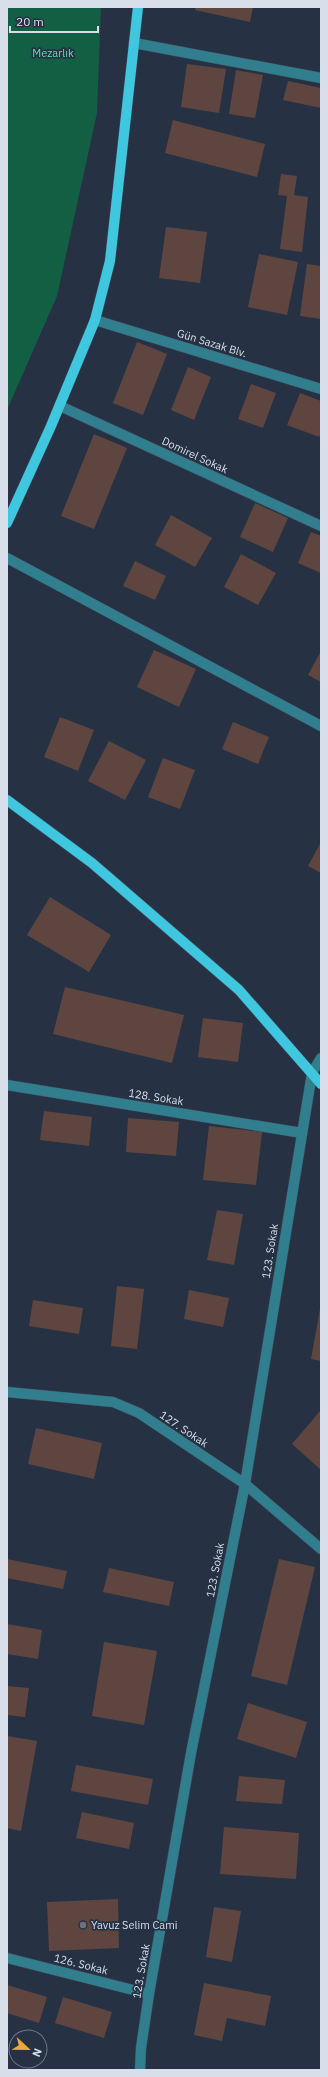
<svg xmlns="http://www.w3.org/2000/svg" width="328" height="2077" viewBox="0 0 328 2077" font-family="'IBM Plex Sans',sans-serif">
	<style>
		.green { fill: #125f44 }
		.building { fill: #5f4540 }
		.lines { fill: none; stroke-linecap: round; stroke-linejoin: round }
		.minor-casing { stroke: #424e5f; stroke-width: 11 }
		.major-casing { stroke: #424e5f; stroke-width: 11 }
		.minor { stroke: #317f8e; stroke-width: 10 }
		.major { stroke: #40c7e0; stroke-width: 10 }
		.worship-dot { fill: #6b7280; stroke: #263244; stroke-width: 1.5 }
		.labels { text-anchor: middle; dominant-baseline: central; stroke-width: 3.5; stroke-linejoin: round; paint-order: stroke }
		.park-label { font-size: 11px; fill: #5ae4ad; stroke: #263244 }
		.street-label { font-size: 11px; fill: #d8dfeb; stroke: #263244 }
		.poi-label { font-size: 11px; fill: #d8dfeb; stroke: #263244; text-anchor: start }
	</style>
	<rect width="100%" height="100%" fill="#263244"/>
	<path class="green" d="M7,7H101L97,113L57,296L7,410Z"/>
	<g class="building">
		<path d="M196,7H253L250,22L195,10Z"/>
		<path d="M187,64L226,69L219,113L181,107Z"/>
		<path d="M236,70L263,75L255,118L229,114Z"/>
		<path d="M288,81L321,88V108L283,100Z"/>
		<path d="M173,120L265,144L257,177L165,153Z"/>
		<path d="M281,174L297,176L294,195L308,197L302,252L280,249L287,196L278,195Z"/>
		<path d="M166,227L207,232L200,283L159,278Z"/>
		<path d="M259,254L298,262L287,315L248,307Z"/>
		<path d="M307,264L321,266V319L300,316Z"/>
		<path d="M137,342L167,354L143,415L113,403Z"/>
		<path d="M188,367L211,377L194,420L171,410Z"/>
		<path d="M251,384L276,393L263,428L238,419Z"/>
		<path d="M300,393L321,401V433L319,437L287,425Z"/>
		<path d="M94,434L127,448L94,529L61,516Z"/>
		<path d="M255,503L288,518L273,552L240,537Z"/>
		<path d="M171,515L212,538L195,567L155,545Z"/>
		<path d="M311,532L321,536V573L298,563Z"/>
		<path d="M241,554L276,573L258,605L224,587Z"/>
		<path d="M135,561L166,576L155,600L123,586Z"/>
		<path d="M154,650L196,669L179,707L137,687Z"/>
		<path d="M321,651V682L308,675Z"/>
		<path d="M60,717L94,730L78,771L44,757Z"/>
		<path d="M233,722L269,737L258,764L222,749Z"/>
		<path d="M109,741L146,760L125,800L88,781Z"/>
		<path d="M163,758L195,770L180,809L148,797Z"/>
		<path d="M321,842V873L308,866Z"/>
		<path d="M50,897L111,935L89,972L27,935Z"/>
		<path d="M65,987L184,1015L172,1063L53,1034Z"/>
		<path d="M203,1018L243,1023L238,1062L198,1057Z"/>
		<path d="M44,1111L92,1117L89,1146L40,1140Z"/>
		<path d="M128,1118L179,1122L176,1156L126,1152Z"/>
		<path d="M209,1126L262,1132L256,1185L203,1180Z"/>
		<path d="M217,1210L243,1214L234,1265L207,1260Z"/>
		<path d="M117,1286L144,1289L137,1349L111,1346Z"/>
		<path d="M189,1290L229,1298L223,1327L184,1319Z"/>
		<path d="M33,1300L83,1308L79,1334L29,1326Z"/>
		<path d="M320,1309H321V1361L311,1359Z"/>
		<path d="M321,1410V1470L292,1444Z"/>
		<path d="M36,1428L102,1443L94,1479L28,1464Z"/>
		<path d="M7,1559L67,1571L63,1589L7,1578Z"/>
		<path d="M279,1559L315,1567L287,1685L251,1676Z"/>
		<path d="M109,1568L174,1582L169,1606L103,1592Z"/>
		<path d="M7,1624L42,1630L38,1659L7,1654Z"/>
		<path d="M104,1642L157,1651L144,1725L92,1716Z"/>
		<path d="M7,1686L29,1688L25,1717L7,1715Z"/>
		<path d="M248,1703L307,1722L296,1758L237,1739Z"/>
		<path d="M7,1736L37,1741L21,1831L7,1828Z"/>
		<path d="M76,1765L153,1779L148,1805L71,1791Z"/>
		<path d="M239,1776L285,1780L282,1804L236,1801Z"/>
		<path d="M82,1812L134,1823L129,1849L76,1838Z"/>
		<path d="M224,1827L299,1833L296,1879L220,1874Z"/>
		<path d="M118,1899L119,1948L49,1951L47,1902Z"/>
		<path d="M214,1907L241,1911L232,1962L206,1957Z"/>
		<path d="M204,1983L271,1996L265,2026L227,2018L222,2041L194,2035Z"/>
		<path d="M7,1985L47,1997L39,2023L7,2013Z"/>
		<path d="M63,1997L112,2012L104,2038L55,2023Z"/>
	</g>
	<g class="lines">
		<defs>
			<g id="minor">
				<path d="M134,43L321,78"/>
				<path d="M95,320L321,389"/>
				<path d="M60,406L321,526"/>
				<path d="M7,558L321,726"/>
				<path d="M7,1085L302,1133"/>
				<path d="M7,1392L113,1402L139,1413L245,1484L321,1549"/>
				<path d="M7,1958L149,1994"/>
				<path d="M140,2070L141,2048L149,1994L191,1753L245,1484L312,1073L321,1058"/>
			</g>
			<g id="major">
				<path d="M7,523L51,426L95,320L110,261L138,7"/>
				<path d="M7,800L92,863L239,990L321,1084"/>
			</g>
		</defs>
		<use href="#minor" class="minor-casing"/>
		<use href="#major" class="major-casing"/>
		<use href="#minor" class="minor"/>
		<use href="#major" class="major"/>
	</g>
	<circle class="worship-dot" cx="83" cy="1925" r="4"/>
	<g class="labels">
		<g class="park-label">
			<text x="53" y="53">Mezarlık</text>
		</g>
		<g class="street-label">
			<text transform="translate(212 343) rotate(17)">Gün Sazak Blv.</text>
			<text transform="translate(195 455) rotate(25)">Domirel Sokak</text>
			<text transform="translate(156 1097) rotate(9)">128. Sokak</text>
			<text transform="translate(270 1251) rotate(-81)">123. Sokak</text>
			<text transform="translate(184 1429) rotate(34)">127. Sokak</text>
			<text transform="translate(215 1570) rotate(-79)">123. Sokak</text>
			<text transform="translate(81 1964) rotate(14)">126. Sokak</text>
			<text transform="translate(141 1971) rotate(-80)">123. Sokak</text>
		</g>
		<g class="poi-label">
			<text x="91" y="1925">Yavuz Selim Cami</text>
		</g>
	</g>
	<rect width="328" height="2077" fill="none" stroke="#d8dfeb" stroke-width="16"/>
	<g transform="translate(28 2049) rotate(112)"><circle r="19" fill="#263244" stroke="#6d7787"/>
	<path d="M0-3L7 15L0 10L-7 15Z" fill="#eca93a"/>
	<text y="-6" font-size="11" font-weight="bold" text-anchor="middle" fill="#d8dfeb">N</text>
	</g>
	<path d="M10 26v6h88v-6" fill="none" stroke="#d8dfeb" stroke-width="2"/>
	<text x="16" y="26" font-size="12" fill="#d8dfeb" stroke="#263244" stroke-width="3" paint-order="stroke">20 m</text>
</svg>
